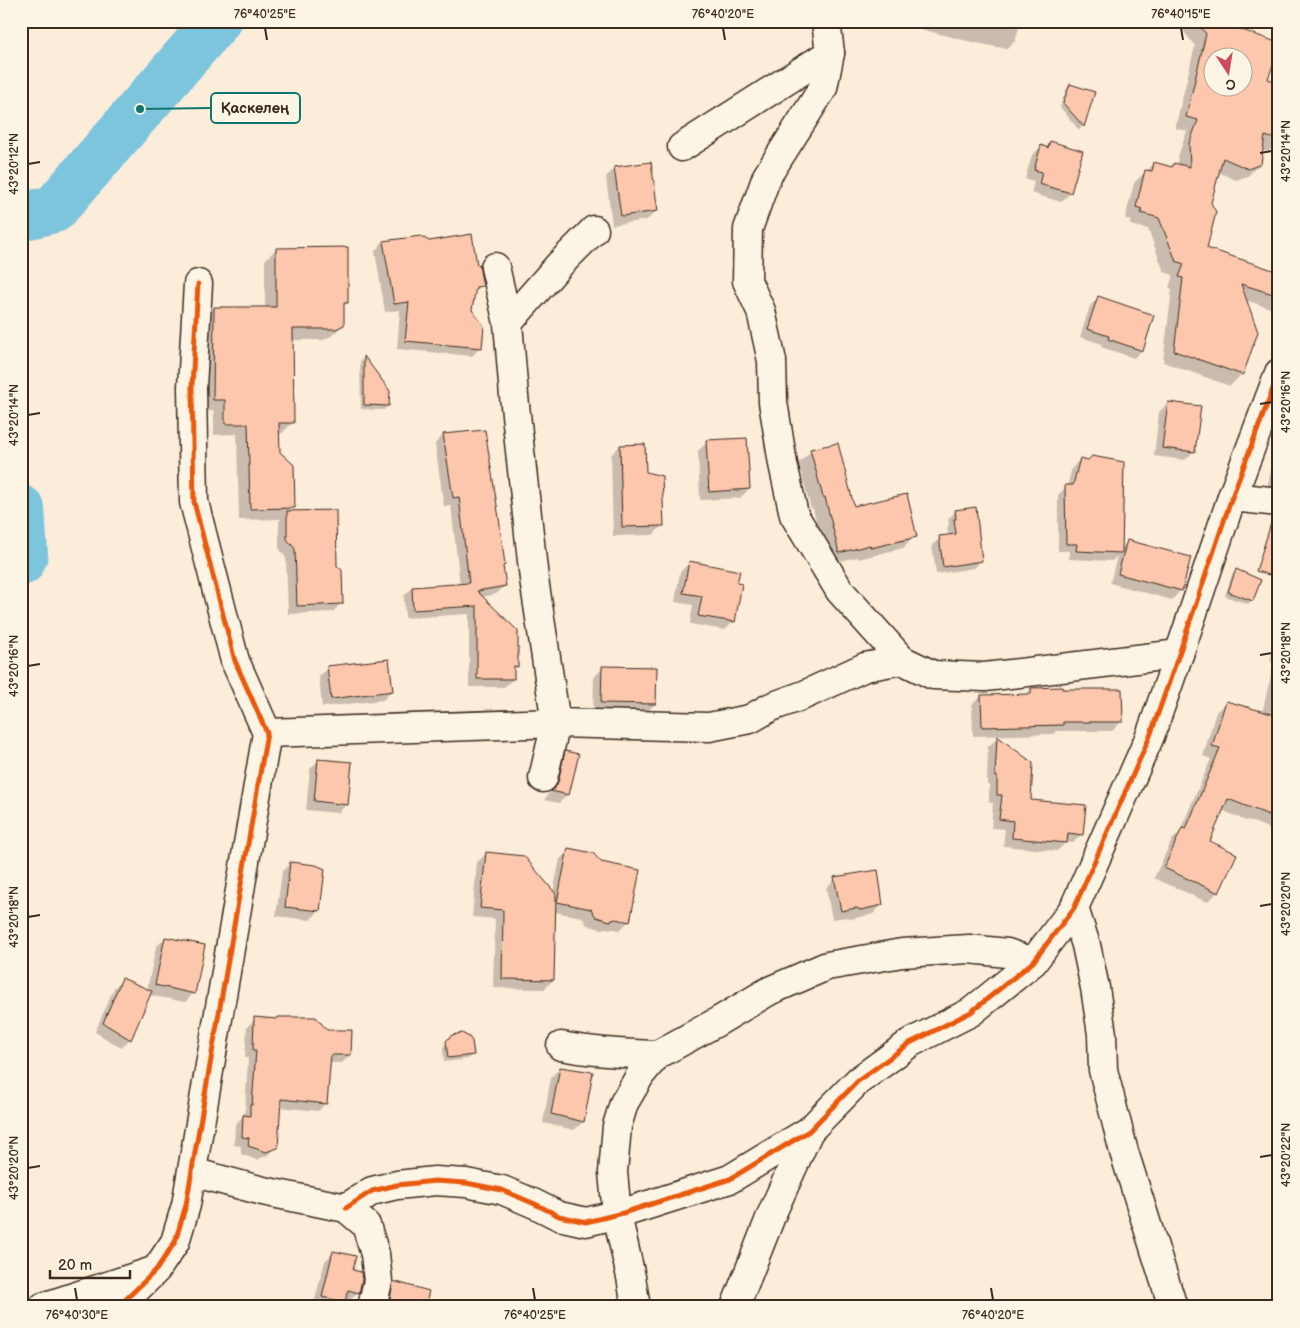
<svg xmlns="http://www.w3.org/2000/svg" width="1300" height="1328" viewBox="0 0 1300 1328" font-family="'Balsamiq Sans',sans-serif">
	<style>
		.shadow { fill: #0003; fill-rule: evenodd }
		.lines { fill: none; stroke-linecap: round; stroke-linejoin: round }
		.river { stroke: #7cc5dd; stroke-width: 48 }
		.building { fill: #fcc7ad; stroke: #3b2a1e; fill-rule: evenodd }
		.minor-casing { stroke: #3b2a1e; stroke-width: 31 }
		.minor { stroke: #fcf5e5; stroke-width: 28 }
		.cycleway-casing { stroke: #fcf5e5; stroke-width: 8 }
		.cycleway { stroke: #e8590c; stroke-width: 5 }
		.ticks { fill: none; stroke: #3b2a1e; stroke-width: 2 }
		.leader { fill: none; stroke: #0f766e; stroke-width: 2 }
		.callout-dot { fill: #0f766e; stroke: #fcf5e5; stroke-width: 2 }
		.callout { fill: #fcf5e5; stroke: #0f766e; stroke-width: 2 }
		.callout-label { font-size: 15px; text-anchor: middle; font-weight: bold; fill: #3b2a1e }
		.neatline { fill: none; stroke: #3b2a1e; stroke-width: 2 }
		.ticks-label { font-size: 12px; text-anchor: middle; fill: #3b2a1e }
	</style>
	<rect width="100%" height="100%" fill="#fcecda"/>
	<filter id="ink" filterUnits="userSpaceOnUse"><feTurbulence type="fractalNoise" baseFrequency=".02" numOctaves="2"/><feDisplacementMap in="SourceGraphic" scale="10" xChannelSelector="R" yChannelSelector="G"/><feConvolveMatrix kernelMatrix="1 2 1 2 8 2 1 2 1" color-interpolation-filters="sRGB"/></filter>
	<g filter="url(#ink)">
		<g class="shadow">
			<path d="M922,21H999L1019,28L1015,41L1007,49L967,41L920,29Z"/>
			<path d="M1180,21H1213L1266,80L1279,84V148L1273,147L1268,152L1261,150L1259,164L1248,176L1236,180L1218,172L1210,203L1205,249L1279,273V298L1270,308L1245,300L1242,374L1230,386L1163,362L1172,289L1169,288L1173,275L1164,272L1148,229L1130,225L1131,220L1125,219L1134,183L1146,171L1154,164L1171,168L1174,164L1178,166V156L1187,131L1175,128L1195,46L1178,24ZM1212,58H1242V88H1212Z"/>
			<path d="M1070,86L1094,93L1083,126L1079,130L1060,107L1066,90Z"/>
			<path d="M1051,143L1082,152L1070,193L1061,202L1031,193L1034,181L1025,179L1032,155L1041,147L1045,148Z"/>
			<path d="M615,168L656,211L647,220L612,225L606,177Z"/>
			<path d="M383,242L476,266L482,285L473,294L471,310L481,347L472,356L397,349L400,310L385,312L375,251Z"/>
			<path d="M276,249L347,302L343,306V325L331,336L323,340H292V423L281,434H278V453L293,507L289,512L336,567L341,603L333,612L288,614L286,558L279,548V521L281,519L239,520L237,434L214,435V411H202L203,320L214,308H265V260Z"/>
			<path d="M1098,298L1142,350L1134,358L1101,347L1102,344L1080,337L1090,306Z"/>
			<path d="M364,358L389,391L388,405L384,410L361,409L360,361Z"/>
			<path d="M1168,403L1194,451L1185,460L1154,456L1159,412Z"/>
			<path d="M443,435L502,566L505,586L496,594L482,597L516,666L512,670L513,679L504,687H469V614L405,618L404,596L412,588L460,585L451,505L444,506L435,444Z"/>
			<path d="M707,442L749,489L740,498L700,500L698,451Z"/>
			<path d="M1279,445V501L1265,498L1276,447Z"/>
			<path d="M620,446L645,473L662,526L653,535L613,536L611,455Z"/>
			<path d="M811,451L853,508L915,536L903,548L859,559L858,557L827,564L813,508L811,509L799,463Z"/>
			<path d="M1080,459L1121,548L1128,541L1189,558L1180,591L1172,600L1110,583L1117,556L1112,561L1069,559V551H1058V495L1066,487H1067L1072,468Z"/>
			<path d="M956,511L981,561L974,568L936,574L932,545L940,538L949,536L947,528L949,525L948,519Z"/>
			<path d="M689,563L736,584L734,621L725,630L690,624L693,605L675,602L680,572Z"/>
			<path d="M1236,571L1252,600L1248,604L1225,596L1232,575Z"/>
			<path d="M1279,639V833L1248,820L1246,821L1222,810L1208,841L1218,892L1207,902L1154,878L1172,840L1179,833L1211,759L1203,756L1216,712L1227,702L1262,713L1274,662L1270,661L1275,642Z"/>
			<path d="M328,668L392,691L383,700L322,707L319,676Z"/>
			<path d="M603,668L655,704L646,713L593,712L594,677Z"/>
			<path d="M1031,689L1061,690L1121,722L1112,731H1056L1053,734L973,736L972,705L981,696L1026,695Z"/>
			<path d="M997,738L1031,764L1030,801L1082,834L1073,843L1066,842L1057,851L1003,846L1005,829L991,828L993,803H989V785H987L988,747Z"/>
			<path d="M566,752L568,794L559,803L544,800L550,792L557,761Z"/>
			<path d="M319,760L347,804L338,813L306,810L310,769Z"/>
			<path d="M569,850L629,921L620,930L605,928L601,929L587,925L582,917L554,912L553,980L544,989L493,988L495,919L472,917L477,862L486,854L553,892L560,859Z"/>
			<path d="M290,863L319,911L310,920L276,916L282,872Z"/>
			<path d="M835,879L882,905L873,914L851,919L847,917L832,919L826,888Z"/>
			<path d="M165,938L194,993L185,1002L149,995L130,1039L121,1048L95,1032L114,988L123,979L147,990L156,947Z"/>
			<path d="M255,1019L350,1055L342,1063H329L326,1103L318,1111L279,1107L276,1147L268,1155L257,1160L241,1154V1146L234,1145L235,1125L242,1117L243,1114L245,1112L248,1058H245L247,1027Z"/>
			<path d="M453,1036L473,1054L468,1059L444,1062L443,1047Z"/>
			<path d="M560,1068L583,1122L574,1130L543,1123L551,1077Z"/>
			<path d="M334,1252L352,1271L358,1292L349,1301L344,1300L339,1307H285L288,1303H314L325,1261Z"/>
			<path d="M394,1283L423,1307H396L386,1304L390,1287Z"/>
		</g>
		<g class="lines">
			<g class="river">
				<path d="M21,217L54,209L217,21"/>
				<path d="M21,509L24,555L21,562"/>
			</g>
		</g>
		<g class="building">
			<path d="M1196,21H1217L1279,43V48L1268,79L1279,83V140L1265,136L1261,164L1248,169L1223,158L1211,203L1216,212L1207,248L1279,272V296L1241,284L1258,332L1243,375L1174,351L1183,278L1179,277L1184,264L1176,261L1159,218L1141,213L1142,209L1136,207L1145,170L1152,171L1154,162L1172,167L1174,163L1190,167L1189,144L1198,120L1186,117L1206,34ZM1212,58H1242V88H1212Z"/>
			<path d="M1070,84L1095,92L1084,127L1063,103Z"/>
			<path d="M1050,141L1083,151L1071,193L1039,184L1042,172L1034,170L1041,145L1048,148Z"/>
			<path d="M651,162L658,211L621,216L614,167Z"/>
			<path d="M472,234L477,265L480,264V271L483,286L476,287L472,310L484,326L482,348L405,341L409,302L394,304L383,241L421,236L429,241Z"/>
			<path d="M348,247V303H344V325L336,329H293L294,423H279L280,452L294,465L295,508L250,509L248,424H225V400H213L214,307H276V248Z"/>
			<path d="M1098,296L1154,315L1143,351L1108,339L1109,336L1087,329Z"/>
			<path d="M364,356L390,391L389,406L364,405Z"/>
			<path d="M1168,402L1201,406L1195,452L1162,448Z"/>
			<path d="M485,430L499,518L505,565L503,566L506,586L477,591L518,631V667L514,666V679H477V606L413,610L412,587L469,583L459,497L453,498L443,434Z"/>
			<path d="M747,438L750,489L709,492L706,440Z"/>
			<path d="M838,443L854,506L907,494L917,537L871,548L870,545L839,553L825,497H823L810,449Z"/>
			<path d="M645,444L646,472L662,476L664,526L622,527L620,445Z"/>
			<path d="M1092,456L1124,462L1122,553L1076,551L1077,544H1066L1065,485H1073L1080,458L1088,460Z"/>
			<path d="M976,507L982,561L943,567L939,536L956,534L954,519H956L955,510Z"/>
			<path d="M336,510L337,566L342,570L343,604L297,606L295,549L287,539V511Z"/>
			<path d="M1273,517H1279V578L1256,571Z"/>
			<path d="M1127,540L1191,557L1182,591L1118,574Z"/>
			<path d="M689,561L740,571L737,583L742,584L735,622L698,616L702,596L683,593Z"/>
			<path d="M1236,569L1261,580L1253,601L1228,592Z"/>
			<path d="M389,659L393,691L331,699L327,666Z"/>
			<path d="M602,666L657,667L656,704L601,703Z"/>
			<path d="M1062,687V689H1122L1123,722H1063V725L982,727L981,695L1031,694V688Z"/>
			<path d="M1226,701L1279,716V819L1228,799L1210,841L1237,854L1219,893L1164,868L1182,828L1186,829L1220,748L1212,746Z"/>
			<path d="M997,736L1033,763L1031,800L1086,805L1083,835L1068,833L1067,843L1012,838L1013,821L999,819L1002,795H997V776H995Z"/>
			<path d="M565,751L579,754L569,795L551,791L555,788L558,782Z"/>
			<path d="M318,759L352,762L348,805L314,801Z"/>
			<path d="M568,848L593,853L601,862L640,870L630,922L615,919L610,921L596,917L591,909L557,902Z"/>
			<path d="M486,852L524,856L556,894L554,980L502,979L503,910L480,908Z"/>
			<path d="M290,862L316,865L325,869L320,911L285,907Z"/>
			<path d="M878,870L883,905L861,910L856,908L841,911L834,877Z"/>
			<path d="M165,937L205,945L195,994L155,985Z"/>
			<path d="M122,978L152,991L131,1040L103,1023Z"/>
			<path d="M254,1017L277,1019L278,1017H316L327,1030H352L351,1055H331L327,1104L281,1099L278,1148L266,1152L248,1146L249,1138L242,1137L243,1115L250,1116V1105H252L256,1050H253Z"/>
			<path d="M462,1033L469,1037L472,1041L474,1055L448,1058L446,1041L452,1035Z"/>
			<path d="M560,1067L593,1072L584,1122L551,1114Z"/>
			<path d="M333,1251L356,1256L353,1270L361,1272L362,1280L359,1293L348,1290L345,1302L322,1297Z"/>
			<path d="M393,1281L429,1291L425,1307H416L390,1300Z"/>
		</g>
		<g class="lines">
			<defs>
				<g id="minor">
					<path d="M826,21L830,53L823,88L767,176L748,229L747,281L761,311L772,361L773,402L783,464L794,515L840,591L902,660L933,675L985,677L1179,654"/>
					<path d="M682,147L830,53"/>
					<path d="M495,267L508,323L514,396L534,579L556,723L543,778"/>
					<path d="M508,323L559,265L594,230"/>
					<path d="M1232,497L1279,502"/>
					<path d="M267,733L556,723L709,727L750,719L771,707L804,695L865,667L902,660"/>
					<path d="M1074,908L1086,945L1095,988L1102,1034L1103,1070L1124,1152L1173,1307"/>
					<path d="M561,1046C593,1052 624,1054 657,1055"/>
					<path d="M192,1172L263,1191L346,1208L366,1225L375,1254L378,1281L372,1307"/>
					<path d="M346,1208L372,1191L397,1185L435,1181L466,1183L502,1190L535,1204L559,1216L586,1222L623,1213L730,1179L809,1131L858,1081L910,1043L971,1012L1033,962L1074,908L1150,736L1179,654L1232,497L1279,373"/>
					<path d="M43,1307L150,1272"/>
					<path d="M118,1307L156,1270L175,1242L186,1205L267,733L235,661L194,502L192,387L198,284"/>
					<path d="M636,1307L631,1277L617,1215L613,1172L617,1126L624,1103L641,1074L657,1055L717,1022L769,991L827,966L902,953L969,949L1007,953L1033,962"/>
					<path d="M735,1307L773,1211L809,1131"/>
				</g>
			</defs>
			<use href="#minor" class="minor-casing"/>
			<use href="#minor" class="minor"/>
			<defs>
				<g id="cycleway">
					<path d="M346,1208L372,1191L397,1185L435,1181L466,1183L502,1190L535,1204L559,1216L586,1222L623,1213L730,1179L809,1131L858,1081L910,1043L971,1012L1033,962L1074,908L1150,736L1179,654L1232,497L1279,373"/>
					<path d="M118,1307L156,1270L175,1242L186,1205L267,733L235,661L194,502L192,387L198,284"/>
				</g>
			</defs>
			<use href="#cycleway" class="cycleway-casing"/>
			<use href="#cycleway" class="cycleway"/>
		</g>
	</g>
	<path class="ticks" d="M265,28L267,40M723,28L725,40M1181,28L1183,40M1260,153L1272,151M28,164L40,162M1260,404L1272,402M28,415L40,413M1260,655L1272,653M28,666L40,664M1260,906L1272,904M28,917L40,915M1260,1157L1272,1155M28,1168L40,1166M75,1288L77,1300M533,1288L535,1300M991,1288L993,1300"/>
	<path class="leader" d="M140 109L211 108"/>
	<circle class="callout-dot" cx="140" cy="109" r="5"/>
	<rect class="callout" x="211" y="93" width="89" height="30" rx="5"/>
	<g class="callout-label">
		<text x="255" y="113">Қаскелең</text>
	</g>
	<rect width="1300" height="1328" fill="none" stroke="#fcf5e5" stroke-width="55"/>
	<g transform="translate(1228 72) rotate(168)"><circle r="24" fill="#fcf5e5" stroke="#afa495"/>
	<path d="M0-4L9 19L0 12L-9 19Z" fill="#d1495b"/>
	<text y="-8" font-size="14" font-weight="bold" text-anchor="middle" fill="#3b2a1e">С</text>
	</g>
	<path d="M50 1270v8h80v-8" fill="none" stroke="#3b2a1e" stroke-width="2.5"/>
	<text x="58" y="1270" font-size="15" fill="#3b2a1e" stroke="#fcf5e5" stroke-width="4" paint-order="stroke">20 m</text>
	<rect x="28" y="28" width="1244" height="1272" class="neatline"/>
	<g class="ticks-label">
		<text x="265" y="18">76°40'25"E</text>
		<text x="723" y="18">76°40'20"E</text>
		<text x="1181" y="18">76°40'15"E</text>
		<text transform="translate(1286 151) rotate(-90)" y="4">43°20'14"N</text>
		<text transform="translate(14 164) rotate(-90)" y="4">43°20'12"N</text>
		<text transform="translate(1286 402) rotate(-90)" y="4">43°20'16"N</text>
		<text transform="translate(14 415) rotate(-90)" y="4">43°20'14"N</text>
		<text transform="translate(1286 653) rotate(-90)" y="4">43°20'18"N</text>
		<text transform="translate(14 666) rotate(-90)" y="4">43°20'16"N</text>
		<text transform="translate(1286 904) rotate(-90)" y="4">43°20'20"N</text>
		<text transform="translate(14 917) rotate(-90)" y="4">43°20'18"N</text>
		<text transform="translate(1286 1155) rotate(-90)" y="4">43°20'22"N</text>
		<text transform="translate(14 1168) rotate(-90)" y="4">43°20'20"N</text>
		<text x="77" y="1319">76°40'30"E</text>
		<text x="535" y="1319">76°40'25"E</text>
		<text x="993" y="1319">76°40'20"E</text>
	</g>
</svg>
